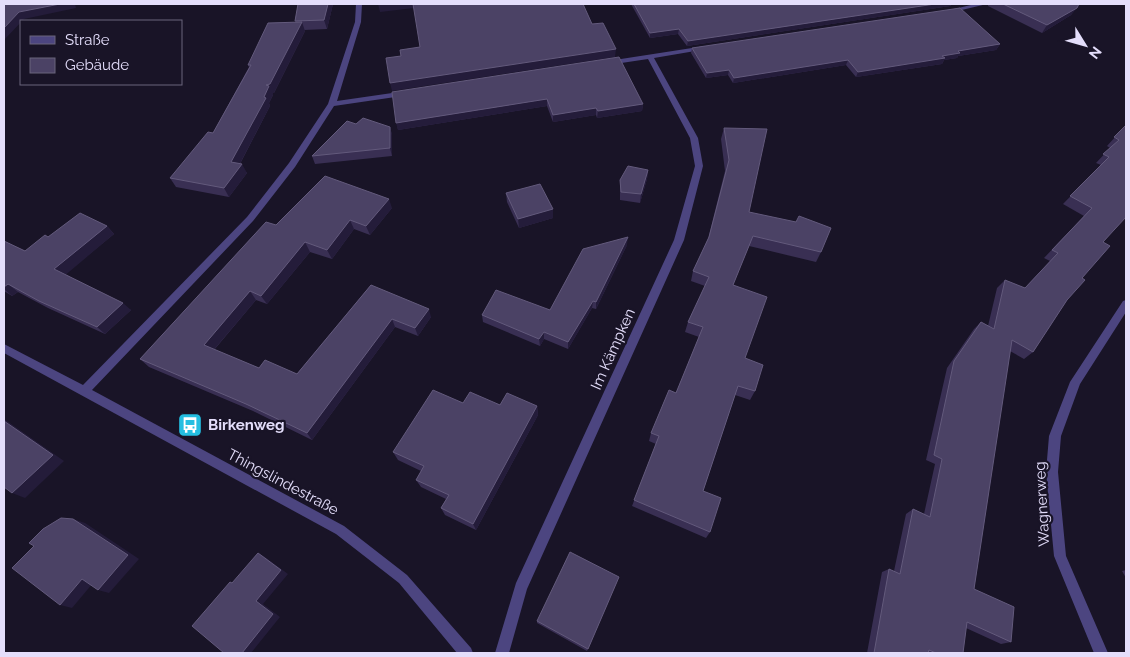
<svg xmlns="http://www.w3.org/2000/svg" width="1130" height="657" viewBox="0 0 1130 657" font-family="Raleway,sans-serif">
	<style>
		.lines { fill: none; stroke-linecap: round; stroke-linejoin: round }
		.minor { fill: #4c4580; fill-rule: evenodd }
		.wall { fill: #392f53 }
		.shaded-wall { fill: #241c3a }
		.building { fill: #4b4265; stroke: #635a7c }
		.labels { text-anchor: middle; dominant-baseline: central; stroke-width: 4.5; stroke-linejoin: round; paint-order: stroke }
		.street-label { font-size: 15px; fill: #e4defb; stroke: #191427 }
		.poi-label { font-size: 15px; font-weight: bold; fill: #e4defb; stroke: #191427; text-anchor: start }
	</style>
	<rect width="100%" height="100%" fill="#191427"/>
	<g class="lines">
		<g class="minor">
			<path d="M356,4H362L361,22L337,101L406,91H409V95L334,106L295,167L253,221L92,390L344,526L407,575L471,648L473,653H457L399,583L336,534L4,353V344L83,385L247,217L289,163L328,104L355,22Z"/>
			<path d="M975,4H987L949,13L946,11Z"/>
			<path d="M705,46L709,48L707,49L654,58L698,138L703,166L684,240L527,589L509,653H495L516,583L674,240L695,166L690,138L648,59L608,65L604,63L608,61Z"/>
			<path d="M1126,300V312L1080,384L1061,436L1058,472L1066,556L1108,653H1094L1054,556L1046,472L1049,436L1070,382L1123,301Z"/>
		</g>
	</g>
	<g class="wall">
		<path d="M298,4H333L327,29L304,30L305,31L274,93H273V95L269,103L270,106L240,164L247,173L229,197L176,187L170,178L213,133L249,67L248,65L296,22L295,21Z"/>
		<path d="M631,4H952L950,6L687,46L678,34L650,38Z"/>
		<path d="M988,4H1079L1071,15L1042,33L988,6Z"/>
		<path d="M1000,44L996,50L958,56L957,58L944,60L942,64L856,77L846,65L733,83L728,75L706,78L691,53L692,48Z"/>
		<path d="M392,92L643,104L642,111L597,118L596,115L553,122L547,106L398,130Z"/>
		<path d="M356,124L390,127L392,135V156L315,164L312,156Z"/>
		<path d="M1126,125L1103,242L1082,278L1067,300L1033,352L1024,359L1010,351L974,589L1011,642L1001,644L966,628L963,653H867L882,572L889,569L894,571L906,514L913,509L924,514L935,464L926,460L947,368L974,329L981,322L988,326L997,288L1005,280L1025,288L1050,261L1044,258L1084,216L1063,204L1101,165L1096,163L1110,148L1107,146Z"/>
		<path d="M724,128L749,212L821,252L816,262L749,246L733,285L745,358L755,391L750,400L735,395L703,491L710,532L706,538L632,506L656,444L649,441L651,433L676,393L699,337L685,332L688,322L705,286L691,281L693,271L708,239L725,171L721,139Z"/>
		<path d="M648,170L647,179L640,203L620,200V180Z"/>
		<path d="M506,193L553,218L519,228L507,202Z"/>
		<path d="M392,208L370,235L354,229L332,259L310,252L267,304L256,300L214,350L259,368L297,374L371,285L431,317L418,336L395,327L312,440L253,411L149,367L140,359L276,225Z"/>
		<path d="M107,226L114,234L65,274L131,310L105,334L48,308L18,292L12,296L4,291V241L25,251L48,237Z"/>
		<path d="M627,245L596,309L592,308L568,349L544,339L540,346L483,322L482,315L550,310Z"/>
		<path d="M463,403L537,406L538,415L476,530L445,515L441,508L446,499L421,487L416,480L421,471L398,460L393,452Z"/>
		<path d="M1126,570V578L1122,571Z"/>
		<path d="M619,577L587,651L537,623V621Z"/>
	</g>
	<g class="shaded-wall">
		<path d="M60,4H75L76,8L24,19L4,40V28L19,12Z"/>
		<path d="M328,4H333L327,29L324,20Z"/>
		<path d="M378,4H414V8L380,12Z"/>
		<path d="M935,4H952L950,6L687,46L688,41Z"/>
		<path d="M1077,8L1071,15L1042,33L1047,25Z"/>
		<path d="M302,22L305,31L274,93H273V95L269,103L270,106L236,171L231,162L264,97L266,85Z"/>
		<path d="M679,29L678,34L650,38V33Z"/>
		<path d="M1000,44L996,50L958,56L957,58L944,60L942,64L856,77L858,72L942,56L958,51Z"/>
		<path d="M616,49L615,57L392,91L390,83Z"/>
		<path d="M848,60L846,65L733,83L734,78Z"/>
		<path d="M729,70L728,75L706,78L707,73Z"/>
		<path d="M547,99V106L398,130L396,123Z"/>
		<path d="M643,104L642,111L597,118L598,111Z"/>
		<path d="M596,108V115L553,122V115Z"/>
		<path d="M390,127L392,135V156L390,148Z"/>
		<path d="M242,164L247,173L229,197L224,188Z"/>
		<path d="M648,170L647,179L640,203L641,194Z"/>
		<path d="M389,199L392,208L370,235L366,226Z"/>
		<path d="M553,209V218L519,228L518,219Z"/>
		<path d="M350,220L354,229L332,259L327,250Z"/>
		<path d="M107,226L114,234L63,277L54,269Z"/>
		<path d="M628,237L627,245L596,309V302Z"/>
		<path d="M305,242L310,252L267,304L261,296Z"/>
		<path d="M8,284L18,292L12,296L4,289V287Z"/>
		<path d="M250,291L256,300L211,353L204,345Z"/>
		<path d="M593,301L592,308L568,349V342Z"/>
		<path d="M123,303L131,310L105,334L97,327Z"/>
		<path d="M429,309L431,317L418,336L415,328Z"/>
		<path d="M392,319L395,327L312,440L307,433Z"/>
		<path d="M544,332V339L540,346L539,339Z"/>
		<path d="M537,406L538,415L476,530L473,524Z"/>
		<path d="M4,419L64,461L25,498L12,493Z"/>
		<path d="M73,519L85,523L139,559L109,593L98,590Z"/>
		<path d="M258,553L265,557L288,574L263,604L280,617L251,653H242L256,601Z"/>
		<path d="M82,579L93,583L72,608L60,605Z"/>
	</g>
	<g class="building">
		<path d="M4,4H60L19,12L4,28Z"/>
		<path d="M298,4H328L324,20L295,21Z"/>
		<path d="M413,4H583L592,24L603,23L616,49L390,83L386,58L401,56L400,50L420,47Z"/>
		<path d="M634,4H935L688,41L679,29L650,33Z"/>
		<path d="M1003,4H1079L1077,8L1047,25Z"/>
		<path d="M960,8L1000,44L958,51L960,53L942,56L945,58L858,72L848,60L734,78L729,70L707,73L692,48Z"/>
		<path d="M302,22L270,84L266,85L269,86L264,97L266,98L231,162L242,164L224,188L170,178L208,132L213,133L251,65H248L268,23Z"/>
		<path d="M619,57L643,104L598,111L596,108L553,115L547,99L396,123L392,92Z"/>
		<path d="M363,118L390,127V148L312,156L347,121L356,124Z"/>
		<path d="M1126,125V217L1103,242L1110,246L1082,278L1085,280L1067,300L1033,352L1012,340L974,589L1014,607L1011,642L967,622L963,653H936L929,650L928,653H874L889,569L900,574L913,509L930,517L942,459L934,455L954,361L981,322L994,329L1005,280L1025,288L1058,253L1052,250L1092,208L1070,196L1109,157L1103,154L1119,140L1114,137Z"/>
		<path d="M724,128L767,129L749,212L796,222L799,216L831,228L821,252L753,236L733,285L767,297L745,358L763,365L755,391L738,386L703,491L721,498L710,532L634,500L659,436L651,433L669,390L676,393L703,327L688,322L709,277L693,271L709,237L729,160Z"/>
		<path d="M628,166L648,170L641,194L621,192L620,180Z"/>
		<path d="M325,176L389,199L366,226L350,220L327,250L305,242L261,296L250,291L204,345L259,368L265,360L297,374L371,285L429,309L415,328L392,319L307,433L246,404L140,359L266,222L276,225Z"/>
		<path d="M540,184L553,209L518,219L506,193Z"/>
		<path d="M80,213L107,226L54,269L123,303L97,327L39,301L8,284L4,287V241L25,251L45,235L48,237Z"/>
		<path d="M628,237L596,302L593,301L568,342L544,332L539,339L482,315L496,290L550,310L583,249Z"/>
		<path d="M433,390L463,403L470,392L500,405L507,393L537,406L473,524L441,508L449,495L416,480L424,466L393,452Z"/>
		<path d="M4,421L53,455L12,493L4,487Z"/>
		<path d="M61,518L73,519L128,555L98,590L82,579L60,605L12,568L34,546L29,543L43,529Z"/>
		<path d="M570,552L619,577L588,649L537,621Z"/>
		<path d="M258,553L281,570L256,601L273,614L242,653H224L192,626L230,582L232,583Z"/>
	</g>
	<defs>
		<symbol id="bus-square" viewBox="-11 -11 22 22"><rect x="-9" y="-9" width="18" height="18" rx="4" fill="#24bee1" stroke="#191427"/><path d="M-5-6H5V4H4V6H2V4H-2V6H-4V4H-5ZM-3.5-4V0h7V-4ZM-3.5 1.2v1.5H-2V1.2ZM2 1.2v1.5H3.5V1.2Z" fill="#fff"/></symbol>
	</defs>
	<g fill-rule="evenodd">
		<use href="#bus-square" x="176" y="411" width="28" height="28"/>
	</g>
	<g class="labels">
		<g class="street-label">
			<text transform="translate(613 349) rotate(-66)">Im Kämpken</text>
			<text transform="translate(283 482) rotate(28)">Thingslindestraße</text>
			<text transform="translate(1042 504) rotate(-93)">Wagnerweg</text>
		</g>
		<g class="poi-label">
			<text x="208" y="425">Birkenweg</text>
		</g>
	</g>
	<rect width="1130" height="657" fill="none" stroke="#e4defb" stroke-width="10"/>
	<rect x="20" y="20" width="162" height="65" fill="#191427" stroke="#6a657c"/>
	<rect x="30" y="36" width="25" height="8" fill="#4c4580" stroke="#6a657c"/>
	<text x="65" y="45" font-size="15" fill="#e4defb">Straße</text>
	<rect x="30" y="58" width="25" height="15" fill="#4b4265" stroke="#6a657c"/>
	<text x="65" y="70" font-size="15" fill="#e4defb">Gebäude</text>
	<g transform="translate(1085 45) rotate(127)" stroke="#191427" stroke-width="4" paint-order="stroke">
	<path d="M0-4L9 19L0 12L-9 19Z" fill="#e4defb"/>
	<text y="-8" font-size="14" font-weight="bold" text-anchor="middle" fill="#e4defb">N</text>
	</g>
</svg>
